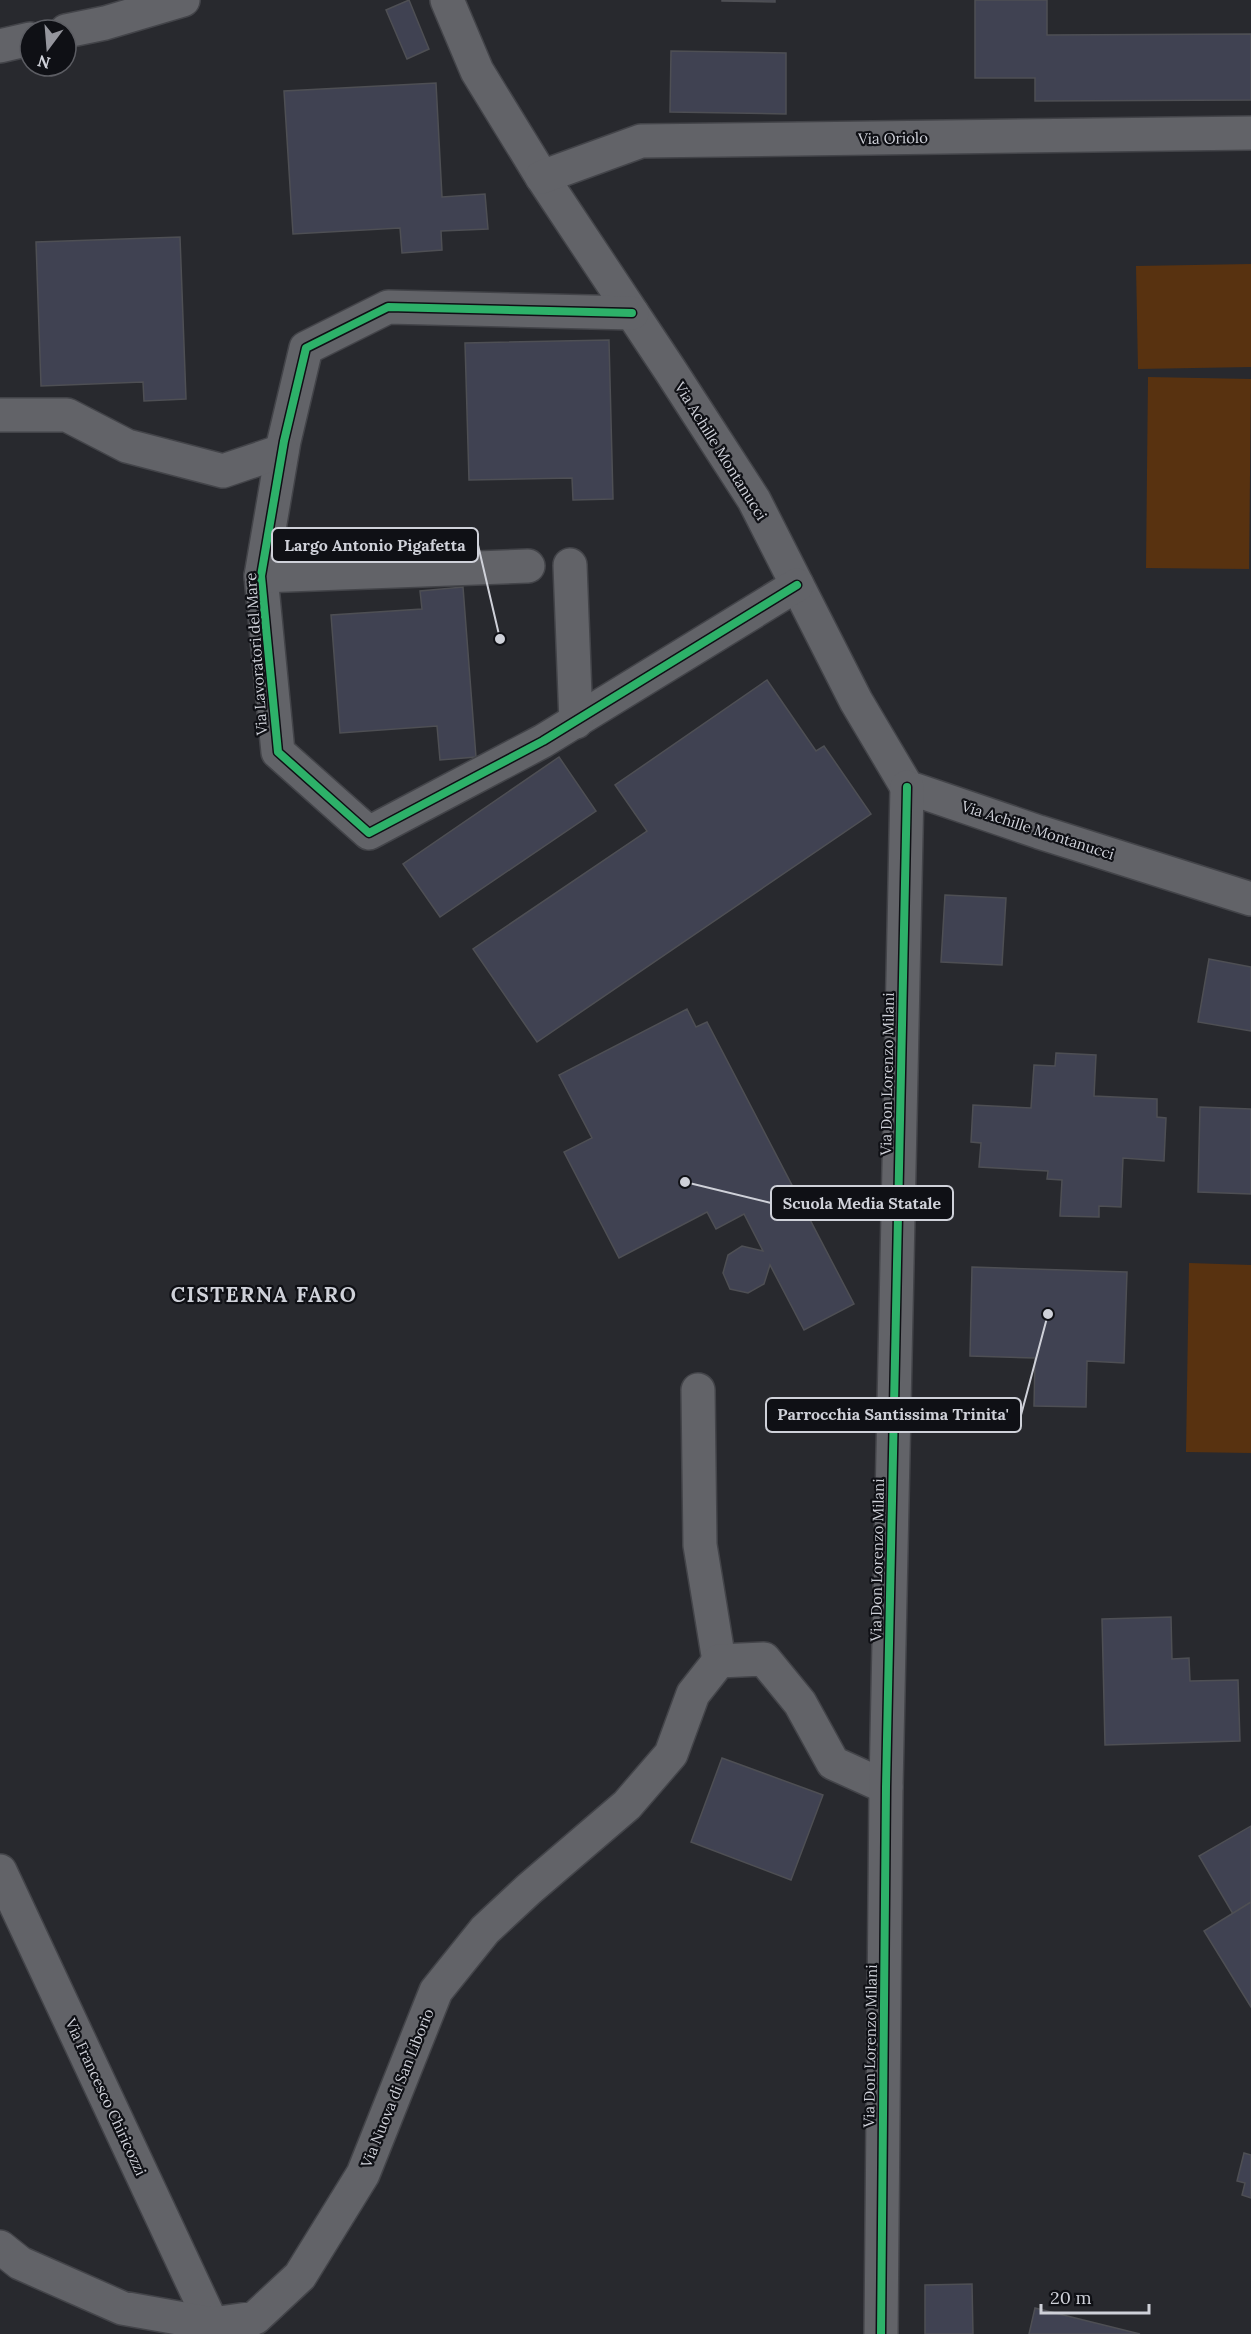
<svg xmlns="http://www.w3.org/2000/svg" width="1251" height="2334" viewBox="0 0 1251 2334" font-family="Lora,serif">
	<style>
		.green { fill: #583210 }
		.building { fill: #404252; stroke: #4e4f54; stroke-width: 1.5 }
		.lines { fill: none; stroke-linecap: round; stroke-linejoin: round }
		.minor-casing { stroke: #434449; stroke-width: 36 }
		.minor { stroke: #626368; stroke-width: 33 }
		.cycleway-casing { stroke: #0f1015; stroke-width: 11 }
		.cycleway { stroke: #2db169; stroke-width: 8 }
		.labels { text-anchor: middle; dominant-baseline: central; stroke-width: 4.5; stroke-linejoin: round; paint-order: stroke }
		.street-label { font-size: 15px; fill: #cfd1d9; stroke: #0f1015 }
		.district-label { font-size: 21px; font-weight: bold; letter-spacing: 1.5px; fill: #cfd1d9; stroke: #0f1015 }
		.leader { fill: none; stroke: #cfd1d9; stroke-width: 2 }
		.callout-dot { fill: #cfd1d9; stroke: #0f1015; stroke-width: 2 }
		.callout { fill: #0f1015; stroke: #cfd1d9; stroke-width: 2 }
		.callout-label { font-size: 16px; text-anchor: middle; font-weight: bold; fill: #cfd1d9 }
	</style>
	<rect width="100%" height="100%" fill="#28292e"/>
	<g class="green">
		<path d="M1251,264V367L1138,369L1136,266Z"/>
		<path d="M1148,377L1251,379L1249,569L1146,568Z"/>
		<path d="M1189,1263L1251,1265V1453L1186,1452Z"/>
	</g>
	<g class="building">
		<path d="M409,0L429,49L407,59L386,10Z"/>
		<path d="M722,0H775V2L722,1Z"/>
		<path d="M975,0H1047V35L1251,34V100L1035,101V78H975Z"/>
		<path d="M671,51L786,53V114L670,112Z"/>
		<path d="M436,83L442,197L485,194L488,229L441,231L442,250L402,253L400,228L293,234L284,91Z"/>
		<path d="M180,237L186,399L144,401L143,382L41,386L36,242Z"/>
		<path d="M609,340L613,499L573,500L572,478L469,480L465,343Z"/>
		<path d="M463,587L476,757L440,760L437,726L340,733L331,615L422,609L420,591Z"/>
		<path d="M767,680L816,751L824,746L871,814L537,1042L473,949L647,831L615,785Z"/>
		<path d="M559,757L596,811L440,917L403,864Z"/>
		<path d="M945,895L1006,898L1002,965L941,962Z"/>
		<path d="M1209,959L1251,967V1031L1198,1022Z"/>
		<path d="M687,1009L696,1027L707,1022L854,1304L804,1330L770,1265L764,1284L748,1293L730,1289L723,1273L728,1255L742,1246L763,1251L744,1214L716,1229L707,1212L619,1258L564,1152L592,1138L559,1075Z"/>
		<path d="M1056,1053L1096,1055L1094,1096L1157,1099V1117L1166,1118L1164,1161L1123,1158L1121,1207L1099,1206V1217L1060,1216L1062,1180L1047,1179L1048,1171L979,1167L981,1143L971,1142L973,1105L1031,1108L1034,1065L1055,1066Z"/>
		<path d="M1200,1107L1251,1109V1194L1198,1192Z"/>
		<path d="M972,1267L1127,1272L1124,1363L1087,1361L1086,1407L1034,1406L1035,1358L970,1356Z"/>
		<path d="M1171,1617L1172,1659L1189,1658L1190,1681L1238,1680L1240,1741L1105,1745L1102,1619Z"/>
		<path d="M722,1758L823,1795L791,1880L691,1842Z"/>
		<path d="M1251,1826V1902L1233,1914L1199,1856Z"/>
		<path d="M1251,1902V2007L1204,1931Z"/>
		<path d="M1244,2153L1251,2155V2198L1242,2195L1245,2183L1237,2181Z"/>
		<path d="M972,2284L973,2334H925V2285Z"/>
		<path d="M1035,2308L1140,2334H1029Z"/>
	</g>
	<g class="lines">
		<defs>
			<g id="minor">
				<path d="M447,0L477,71L542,177L670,370L754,500L856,701L907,787L1039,832L1251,899"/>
				<path d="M66,31L105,23L183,0"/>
				<path d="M0,46L30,39"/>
				<path d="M542,177L641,141L1251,133"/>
				<path d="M632,313L388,307L306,348L284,441L261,576L278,752L369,833L543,741L797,585"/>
				<path d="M0,415H67L127,446L223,471L282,451"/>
				<path d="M570,565L576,722"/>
				<path d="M261,576L528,566"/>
				<path d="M698,1390L700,1545L719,1661"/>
				<path d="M0,1871L212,2324"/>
				<path d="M0,2247L20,2263L122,2308L212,2324L255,2318L300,2276L363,2174L436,1991L485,1930L529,1889L627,1805L671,1754L693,1694L719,1661L764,1659L800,1703L833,1763L886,1787"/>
				<path d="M881,2334L886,1787L907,787"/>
			</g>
		</defs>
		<use href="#minor" class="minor-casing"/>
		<use href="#minor" class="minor"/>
		<defs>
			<g id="cycleway">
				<path d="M632,313L388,307L306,348L284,441L261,576L278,752L369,833L543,741L797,585"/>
				<path d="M881,2334L886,1787L907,787"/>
			</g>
		</defs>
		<use href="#cycleway" class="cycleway-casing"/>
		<use href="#cycleway" class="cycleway"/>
	</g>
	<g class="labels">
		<g class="street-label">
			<text transform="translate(893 138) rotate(-1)">Via Oriolo</text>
			<text transform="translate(721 451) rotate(58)">Via Achille Montanucci</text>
			<text transform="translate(256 654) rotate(-94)">Via Lavoratori del Mare</text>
			<text transform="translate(1038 830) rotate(18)">Via Achille Montanucci</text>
			<text transform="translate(887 1074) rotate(-89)">Via Don Lorenzo Milani</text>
			<text transform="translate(877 1560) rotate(-89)">Via Don Lorenzo Milani</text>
			<text transform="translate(870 2046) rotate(-89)">Via Don Lorenzo Milani</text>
			<text transform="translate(397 2088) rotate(-68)">Via Nuova di San Liborio</text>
			<text transform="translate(106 2097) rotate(65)">Via Francesco Chiricozzi</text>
		</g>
		<g class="district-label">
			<text x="264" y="1294">CISTERNA FARO</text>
		</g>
	</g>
	<path class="leader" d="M500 639L478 545M685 1182L771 1203M1048 1314L1021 1415"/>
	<g class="callout-dot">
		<circle cx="500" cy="639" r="6"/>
		<circle cx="685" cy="1182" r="6"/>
		<circle cx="1048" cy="1314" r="6"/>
	</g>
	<g class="callout">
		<rect x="272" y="528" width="206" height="34" rx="6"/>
		<rect x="771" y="1186" width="182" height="34" rx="6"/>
		<rect x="766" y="1398" width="255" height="34" rx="6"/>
	</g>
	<g class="callout-label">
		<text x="375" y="551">Largo Antonio Pigafetta</text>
		<text x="862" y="1209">Scuola Media Statale</text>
		<text x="893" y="1420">Parrocchia Santissima Trinita'</text>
	</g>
	<g transform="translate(48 48) rotate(196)"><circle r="28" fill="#0f1015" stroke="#5c5d63" stroke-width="1.5"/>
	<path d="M0-4.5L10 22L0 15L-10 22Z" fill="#95969d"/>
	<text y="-9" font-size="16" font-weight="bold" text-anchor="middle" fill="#cfd1d9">N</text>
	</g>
	<path d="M1041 2304v9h108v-9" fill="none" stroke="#cfd1d9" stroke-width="3"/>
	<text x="1050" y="2304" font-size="18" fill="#cfd1d9" stroke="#0f1015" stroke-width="4.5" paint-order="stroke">20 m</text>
</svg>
